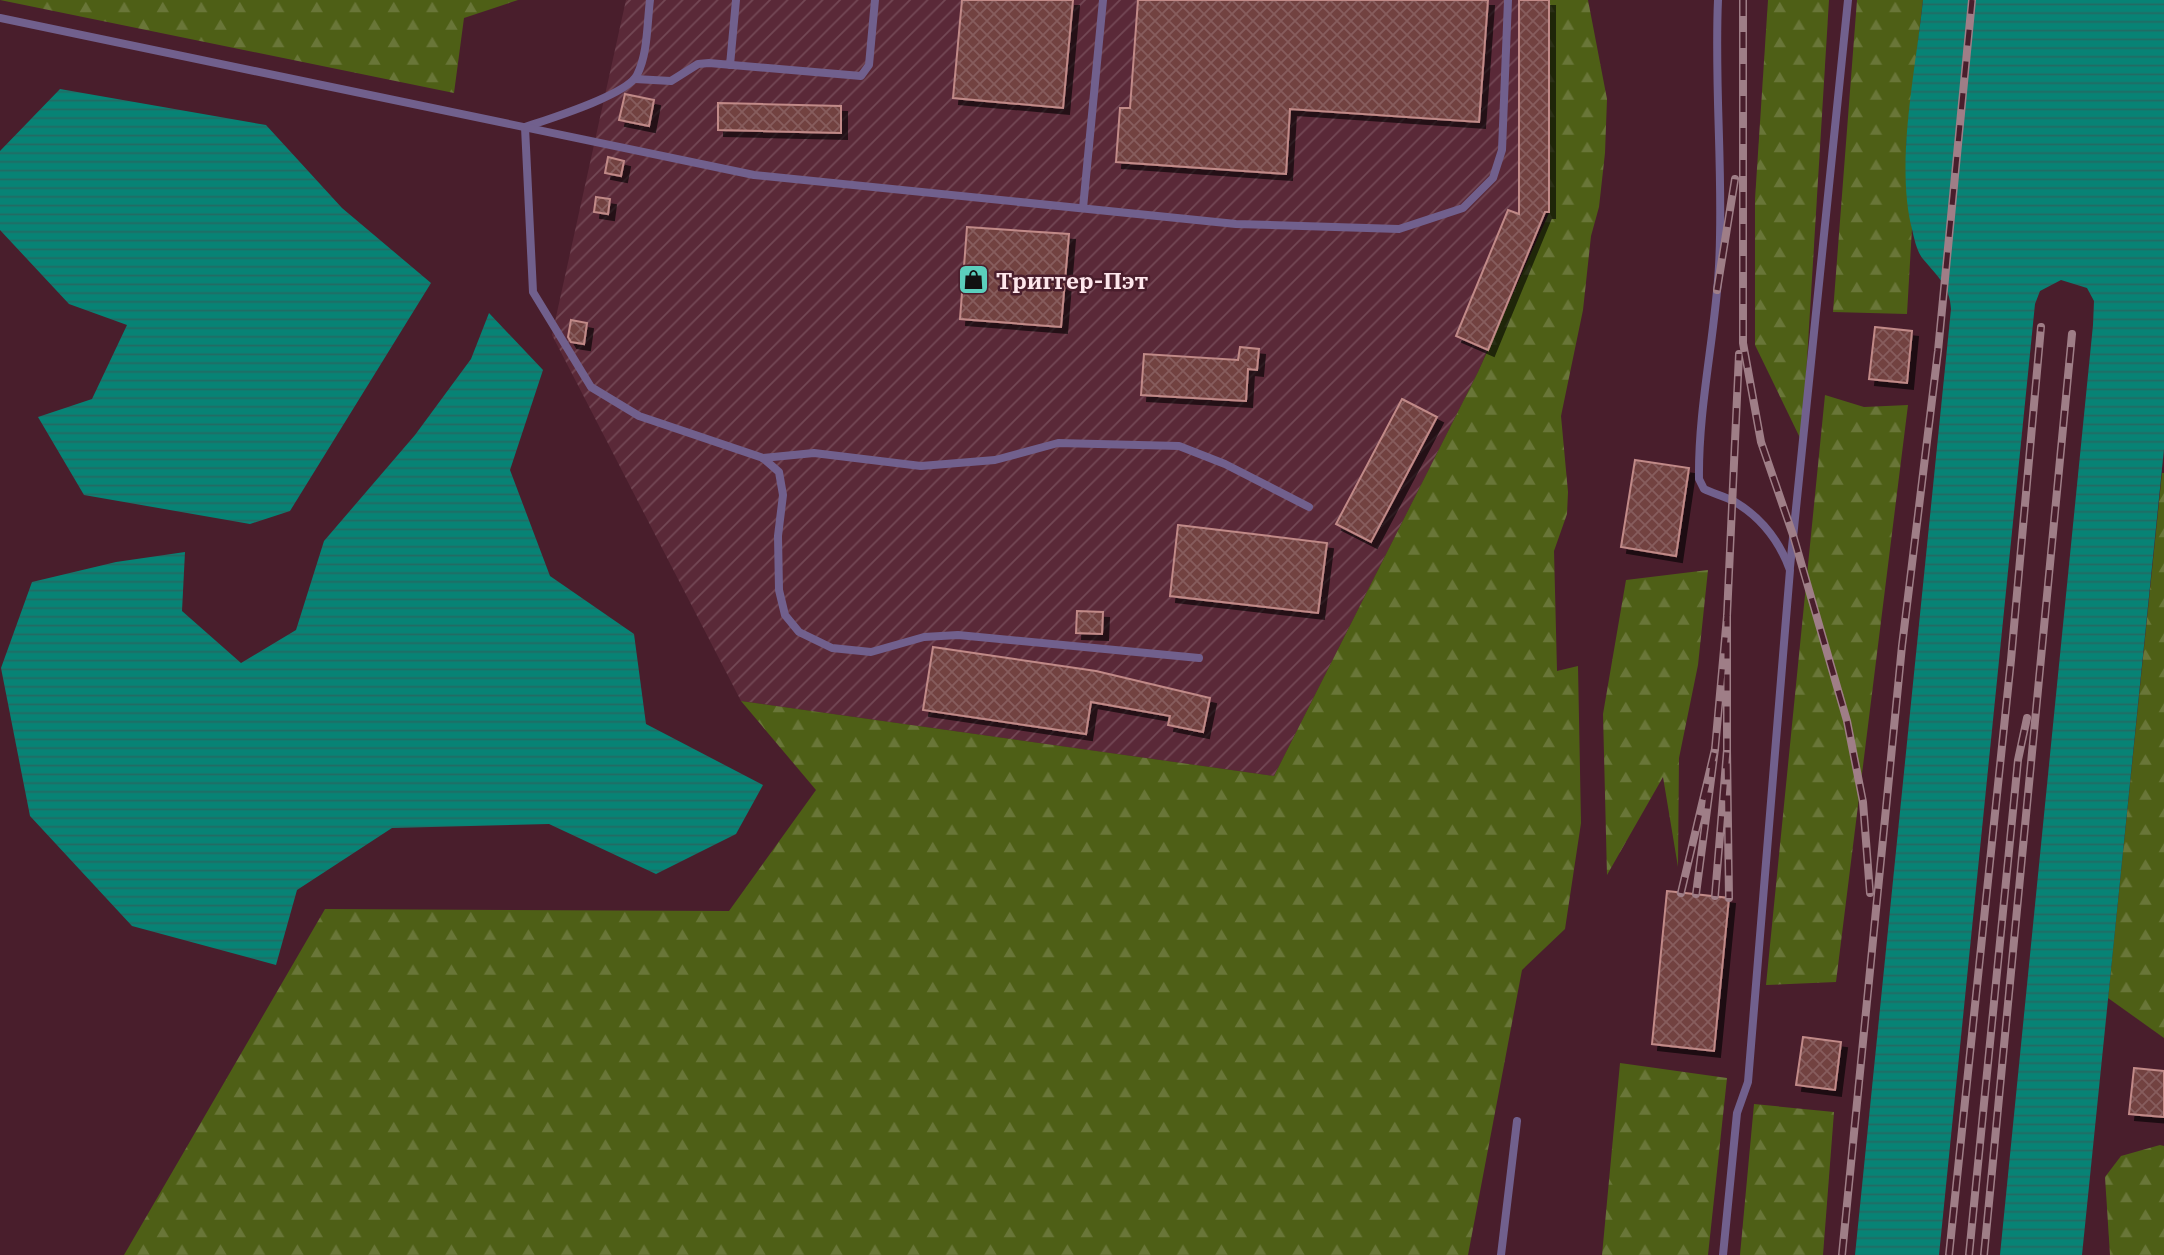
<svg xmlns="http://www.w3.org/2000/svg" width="2164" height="1255" viewBox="0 0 2164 1255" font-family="'IBM Plex Serif',serif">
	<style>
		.industrial { fill: url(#industrial-furrows) }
		.forest { fill: url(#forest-firs) }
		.water { fill: url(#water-rules) }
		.building { fill: url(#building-cross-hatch); stroke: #c18a88; stroke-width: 2; filter: url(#shadow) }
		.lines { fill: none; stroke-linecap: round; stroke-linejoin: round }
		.lane { stroke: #71608d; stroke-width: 8 }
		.rail-casing { stroke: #9f7e87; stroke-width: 8 }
		.rail { stroke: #491e2c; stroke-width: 5; stroke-dasharray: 16; stroke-linecap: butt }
		.labels { text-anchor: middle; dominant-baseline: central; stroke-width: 5; stroke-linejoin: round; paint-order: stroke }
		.poi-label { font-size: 23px; font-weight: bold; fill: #fee7ec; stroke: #491e2c; text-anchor: start }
	</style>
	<defs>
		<pattern id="industrial-furrows" width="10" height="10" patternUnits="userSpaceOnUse" patternTransform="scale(1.75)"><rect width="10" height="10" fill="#5a2938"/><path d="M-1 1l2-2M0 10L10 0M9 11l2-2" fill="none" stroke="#734855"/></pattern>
		<pattern id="forest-firs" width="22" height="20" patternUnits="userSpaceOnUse" patternTransform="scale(1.75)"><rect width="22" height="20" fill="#4e5f16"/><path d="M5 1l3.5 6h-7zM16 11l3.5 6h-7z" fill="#697638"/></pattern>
		<pattern id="water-rules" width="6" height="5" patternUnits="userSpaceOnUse" patternTransform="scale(1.75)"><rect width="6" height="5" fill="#078375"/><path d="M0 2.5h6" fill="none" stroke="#236a63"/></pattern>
		<pattern id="building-cross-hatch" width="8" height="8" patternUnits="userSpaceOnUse" patternTransform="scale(1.75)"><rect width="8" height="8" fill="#724241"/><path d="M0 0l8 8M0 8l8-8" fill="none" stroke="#875d5d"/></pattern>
		<filter id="shadow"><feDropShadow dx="6" dy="6" stdDeviation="0" flood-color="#0009"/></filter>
	</defs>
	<rect width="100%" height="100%" fill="#491e2c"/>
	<path class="industrial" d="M626,0H1551V202L1478,372L1274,776L741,701L552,335Z"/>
	<g class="forest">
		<path d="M0,0H518L464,18L454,93Z"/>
		<path d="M1549,0H1588L1607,99L1605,153L1599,207L1591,236L1583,310L1561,416L1568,492L1567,514L1554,551L1557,671L1578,666L1581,823L1565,929L1522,970L1468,1255H124L325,909L729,911L816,790L741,701L1274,776L1478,372L1549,213Z"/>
		<path d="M1768,0H1829L1802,442L1755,345V199Z"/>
		<path d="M1857,0H1923L1906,146V180L1912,228L1907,314L1833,312Z"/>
		<path d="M1825,395L1864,407L1908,405L1836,982L1766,985Z"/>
		<path d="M2162,473H2164V1038L2108,998Z"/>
		<path d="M1708,570L1698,665L1679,758L1678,867L1663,777L1607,875L1603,714L1626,580Z"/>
		<path d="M1620,1063L1727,1078L1708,1255H1602Z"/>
		<path d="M1754,1104L1834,1112L1823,1255H1740Z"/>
		<path d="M2160,1145L2164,1146V1255H2110L2105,1177L2121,1156Z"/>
	</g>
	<g class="water">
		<path d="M1923,0H2164V449L2082,1255H2000L2093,325L2094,301L2087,288L2061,280L2040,291L2035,304L1939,1255H1855L1951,309C1950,286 1937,276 1923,259C1917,252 1914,238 1912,229C1895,163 1916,69 1923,0Z"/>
		<path d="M60,89L266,125L342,208L431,283L290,511L250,524L84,495L38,417L92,399L127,325L69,304L0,230V151Z"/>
		<path d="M489,313L543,370L510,470L550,576L634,634L646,724L763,785L736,834L656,874L549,824L392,828L297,890L276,965L132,926L30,816L1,668L32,582L116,562L185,552L182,611L241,663L296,630L324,541L415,435L471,359Z"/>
	</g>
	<g class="building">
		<path d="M962,0H1073L1063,108L953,98Z"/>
		<path d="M1138,0H1488L1479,122L1290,109L1286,174L1116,162L1120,108H1130Z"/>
		<path d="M1519,0H1549V212H1545L1488,350L1456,336L1508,210L1519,214Z"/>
		<path d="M625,94L654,100L649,126L619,120Z"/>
		<path d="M718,103L841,106V133L718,130Z"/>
		<path d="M608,157L624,161L621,176L605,173Z"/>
		<path d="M596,197L610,199L608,214L594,212Z"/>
		<path d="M967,227L1069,234L1061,327L960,319Z"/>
		<path d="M571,320L587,323L584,344L571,342L568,337Z"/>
		<path d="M1875,327L1912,331L1907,383L1869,379Z"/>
		<path d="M1240,347L1259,349L1257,370L1248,369L1246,401L1141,395L1144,354L1238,360Z"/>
		<path d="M1402,399L1437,417L1371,542L1336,524Z"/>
		<path d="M1635,460L1689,468L1676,556L1621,547Z"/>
		<path d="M1178,525L1327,543L1318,613L1170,596Z"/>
		<path d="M1077,611L1103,612L1102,634L1076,633Z"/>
		<path d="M933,647L1096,671L1210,698L1203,732L1168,725L1170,716L1091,702L1086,734L923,710Z"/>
		<path d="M1667,891L1729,898L1714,1051L1652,1044Z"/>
		<path d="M1803,1037L1841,1042L1835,1090L1796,1085Z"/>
		<path d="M2134,1068L2164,1071V1117L2129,1114Z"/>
	</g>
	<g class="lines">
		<g class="lane">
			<path d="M650,0C647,23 648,54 637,75C627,95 549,119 525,127L533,292L591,387L639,416L763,458L779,472L783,495L778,536L779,590L785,615L799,632L832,648L871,652L924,637L958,635L1199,658"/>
			<path d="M1718,0C1714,89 1724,178 1719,266C1715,337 1698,408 1699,479L1704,489C1714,494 1725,496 1735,502C1762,518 1779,540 1790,570L1748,1082L1737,1113L1723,1255"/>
			<path d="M0,18L754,175L1236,224L1399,229L1463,208L1493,178L1502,150L1508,0"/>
			<path d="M730,65L736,0"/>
			<path d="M635,79L671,81L698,64L709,63L861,76L869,65L875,0"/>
			<path d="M1083,208L1103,0"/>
			<path d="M763,458L814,453L921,466L995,460L1058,443L1179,446L1225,464L1309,507"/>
			<path d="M1790,567L1848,0"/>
			<path d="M1501,1255L1517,1121"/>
		</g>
		<defs>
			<g id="rail">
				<path d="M1743,0V343L1761,442L1793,535L1847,721L1863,802L1870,893"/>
				<path d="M1717,290L1735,179"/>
				<path d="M1727,616L1739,354"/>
				<path d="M1715,749L1727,616V750"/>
				<path d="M1681,893L1715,749L1696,894"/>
				<path d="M1715,896L1727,750L1729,898"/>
				<path d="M1842,1255L1902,646L1938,351L1972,0"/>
				<path d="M1949,1255L2011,660L2041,327"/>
				<path d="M1969,1255L2018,760L2027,718"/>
				<path d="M1984,1255L2072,334"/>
			</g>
		</defs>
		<use href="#rail" class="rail-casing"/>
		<use href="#rail" class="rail"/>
	</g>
	<defs>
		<symbol id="shop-square" viewBox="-11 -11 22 22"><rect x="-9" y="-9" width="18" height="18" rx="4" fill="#5bcebc" stroke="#491e2c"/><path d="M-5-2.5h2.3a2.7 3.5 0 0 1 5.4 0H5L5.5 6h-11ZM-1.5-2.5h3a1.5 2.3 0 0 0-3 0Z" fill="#111"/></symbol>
	</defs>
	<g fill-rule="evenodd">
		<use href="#shop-square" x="956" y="262" width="35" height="35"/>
	</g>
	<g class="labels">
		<g class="poi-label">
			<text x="996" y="280">Триггер-Пэт</text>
		</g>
	</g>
</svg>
